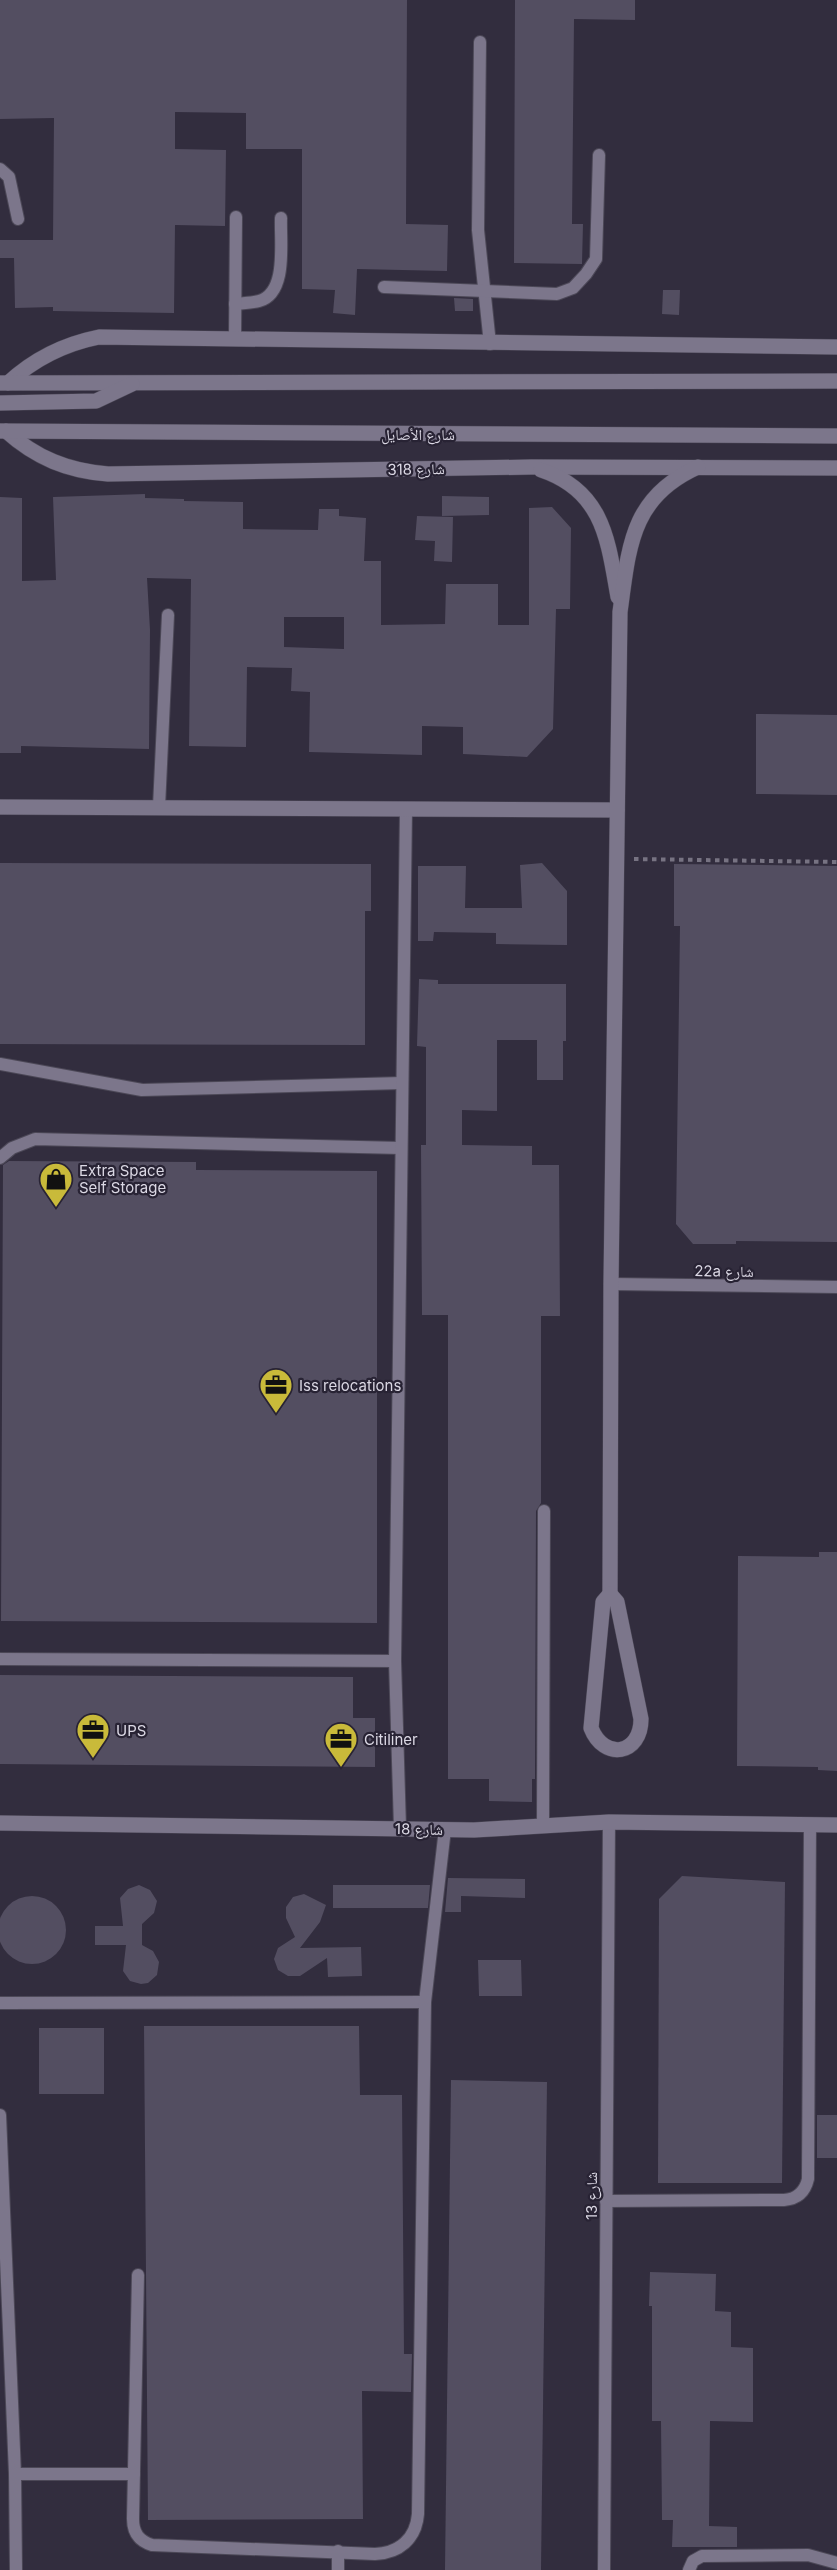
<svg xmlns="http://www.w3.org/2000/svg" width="837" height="2570" viewBox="0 0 837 2570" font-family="Inter,'Noto Naskh Arabic',sans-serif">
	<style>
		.building { fill: #534e61; fill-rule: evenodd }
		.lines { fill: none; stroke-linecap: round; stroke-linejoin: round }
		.lane-casing { stroke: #4c4857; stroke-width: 14 }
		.street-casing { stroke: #4c4857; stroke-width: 16 }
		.secondary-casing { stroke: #4c4857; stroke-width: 16 }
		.path { stroke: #777382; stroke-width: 4; stroke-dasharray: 4.5 4.5; stroke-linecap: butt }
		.lane { stroke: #7c768b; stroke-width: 12 }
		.street { stroke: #7c768b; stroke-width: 15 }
		.secondary { stroke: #7c768b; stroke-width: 15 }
		.labels { text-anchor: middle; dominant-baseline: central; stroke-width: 4.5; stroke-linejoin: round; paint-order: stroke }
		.street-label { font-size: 15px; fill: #dbd8e4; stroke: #282334 }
		.poi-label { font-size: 15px; fill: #dbd8e4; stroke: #282334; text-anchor: start }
	</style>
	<rect width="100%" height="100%" fill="#322d3e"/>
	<g class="building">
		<path d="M0,0H407L406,224L448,225L447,271L357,269L355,315L333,313L335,290L302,289V149H246V113L175,112V149L226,150L225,226L175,225L174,313L53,311V307L15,308L14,258H0V240H53L54,118L0,119Z"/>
		<path d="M515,0H635V20L574,19L572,224H583L582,264L514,263Z"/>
		<path d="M663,290H680L679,315L662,314Z"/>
		<path d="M454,298L473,299V311H455Z"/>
		<path d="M145,494V498L184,499V501L243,502V529L318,530L319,509H339V516L366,518L364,561H381V625L445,624L446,584H498V625H529V508L552,507L571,528L570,609H556L553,729L527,757L463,754V727L422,726V755L309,752L310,692L291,691L292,668L247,667L246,747L189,746L191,579L147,578L150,630L149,749L21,746V753H0V497L22,498V581L56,580L53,497ZM284,617H344V649L284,647Z"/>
		<path d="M442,496L489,497V515L442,516Z"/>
		<path d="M417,516L453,517L452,562L434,561L435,541L415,540Z"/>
		<path d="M756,714L837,715V795L756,794Z"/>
		<path d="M0,863L371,864V911H365V1045L0,1044Z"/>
		<path d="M542,863L567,891V945L496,944V933L434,932L433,941H418V866H466L465,908H522L520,865Z"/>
		<path d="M674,864L837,866V1242L736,1241V1244H693L676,1224L680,926H674Z"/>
		<path d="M419,979L438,980V984H566V1041H563V1080H537V1040H497V1111L462,1110V1145L532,1146V1165H559L560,1316H541V1503L536,1511L535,1779H532V1802L489,1801V1779H448V1315H422L421,1145H426V1047L417,1046Z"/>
		<path d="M9,1161L196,1162V1170L377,1171V1623L1,1621L3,1165Z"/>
		<path d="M819,1552H837V1771L818,1770V1767L737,1766L738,1556L819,1557Z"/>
		<path d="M0,1675L353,1677V1718H375V1767L0,1764Z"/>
		<path d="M682,1876L785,1882L782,2183H658L659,1899Z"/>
		<path d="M448,1878L525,1879V1898L461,1896V1912H445Z"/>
		<path d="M139,1885L150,1890L157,1901L154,1913L142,1924V1945L153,1951L159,1962L157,1975L148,1983L141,1984L130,1981L123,1971L126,1945H95V1926H123L120,1898L128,1889Z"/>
		<path d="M333,1885H430L428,1908H333Z"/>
		<path d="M304,1894L326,1905L320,1922L300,1948L361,1947L362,1976L328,1977L327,1958L300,1976H288L278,1970L274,1959L278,1948L295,1937L286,1918V1907L293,1897Z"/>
		<circle cx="32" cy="1930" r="34"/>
		<path d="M478,1960H521L522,1996H479Z"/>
		<path d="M144,2026H359L360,2095H402L404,2354H412L411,2392L362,2391L363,2519L148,2520Z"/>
		<rect x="39" y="2028" width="65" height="66"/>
		<path d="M451,2080L547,2082L541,2570H445Z"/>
		<rect x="817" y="2115" width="20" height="43"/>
		<path d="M650,2272L716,2274L715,2311L731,2312V2347L753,2348V2422L710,2421L709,2526L737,2527V2547H672L673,2520H662L661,2421H652V2306H649Z"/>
	</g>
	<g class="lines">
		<defs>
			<g id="lane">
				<path d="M480,42L478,230L490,344"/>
				<path d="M0,169L9,177L18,219"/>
				<path d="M384,287L557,294L573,288L586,274L596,259L599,155"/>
				<path d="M235,304C243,303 252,303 259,301C288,293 280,242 281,218"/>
				<path d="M235,339L236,217"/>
				<path d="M159,807L168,615"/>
				<path d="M0,1064L142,1090L402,1083"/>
				<path d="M0,1158L12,1148L35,1139L401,1148"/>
				<path d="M611,1284L837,1287"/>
				<path d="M0,1659L395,1661"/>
				<path d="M543,1826L544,1511"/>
				<path d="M400,1828L395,1661L406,809"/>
				<path d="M0,2003L425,2002"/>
				<path d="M0,2115L15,2474L16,2570"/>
				<path d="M606,2201L784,2200C797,2199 805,2192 808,2179L810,1824"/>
				<path d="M138,2275L133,2519C133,2533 139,2541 152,2545L375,2554C399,2553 416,2539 418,2514L425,2002L445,1829"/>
				<path d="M15,2474H134"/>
				<path d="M338,2551V2570"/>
				<path d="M604,2570L609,1822"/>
				<path d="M689,2570L693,2561L702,2556L808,2555L837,2563"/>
			</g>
			<g id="street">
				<path d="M8,383C35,358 64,344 99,337L837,347"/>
				<path d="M6,431C36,458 68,471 108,474L531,467L837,468"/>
				<path d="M541,470C604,491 608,541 618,597"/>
				<path d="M0,807L617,810"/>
				<path d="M610,1594L611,1284L620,612C629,546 631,497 698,467"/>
				<path d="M610,1594L617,1602L641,1719C641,1755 604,1761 591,1728L603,1602Z"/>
				<path d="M0,1823L474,1830L609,1822L837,1825"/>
			</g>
			<g id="secondary">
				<path d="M0,383L837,381"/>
				<path d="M0,403L96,401L132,384"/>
				<path d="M0,431L837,436"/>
			</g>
		</defs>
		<use href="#lane" class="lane-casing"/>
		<use href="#street" class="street-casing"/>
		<use href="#secondary" class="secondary-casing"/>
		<path class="path" d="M634,859L837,862"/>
		<use href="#lane" class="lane"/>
		<use href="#street" class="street"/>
		<use href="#secondary" class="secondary"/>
	</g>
	<defs>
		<symbol id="shop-pin" viewBox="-11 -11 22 30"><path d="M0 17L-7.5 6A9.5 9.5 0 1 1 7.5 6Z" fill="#c9ba3a" stroke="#282334"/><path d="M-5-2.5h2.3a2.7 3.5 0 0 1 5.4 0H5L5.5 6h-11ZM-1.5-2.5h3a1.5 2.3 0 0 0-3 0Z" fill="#111"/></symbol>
		<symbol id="office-pin" viewBox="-11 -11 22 30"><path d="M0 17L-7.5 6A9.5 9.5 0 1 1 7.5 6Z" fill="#c9ba3a" stroke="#282334"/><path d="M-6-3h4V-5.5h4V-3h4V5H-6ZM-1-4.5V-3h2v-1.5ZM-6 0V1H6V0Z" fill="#111"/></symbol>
	</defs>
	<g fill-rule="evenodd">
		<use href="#shop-pin" x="37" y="1160" width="38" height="52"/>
		<use href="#office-pin" x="257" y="1366" width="38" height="52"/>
		<use href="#office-pin" x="74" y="1711" width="38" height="52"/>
		<use href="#office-pin" x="322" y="1720" width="38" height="52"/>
	</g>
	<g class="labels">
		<g class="street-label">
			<text x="418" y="434">شارع الأصايل</text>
			<text transform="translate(416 469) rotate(-1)">شارع 318</text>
			<text transform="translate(724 1271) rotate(1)">22a شارع</text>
			<text transform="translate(419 1829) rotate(1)">شارع 18</text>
			<text transform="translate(591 2196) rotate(-90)">شارع 13</text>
		</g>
		<g class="poi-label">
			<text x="79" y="1170">Extra Space<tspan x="79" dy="17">Self Storage</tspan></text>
			<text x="299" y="1385">Iss relocations</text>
			<text x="116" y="1730">UPS</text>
			<text x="364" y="1739">Citiliner</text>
		</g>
	</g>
</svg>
